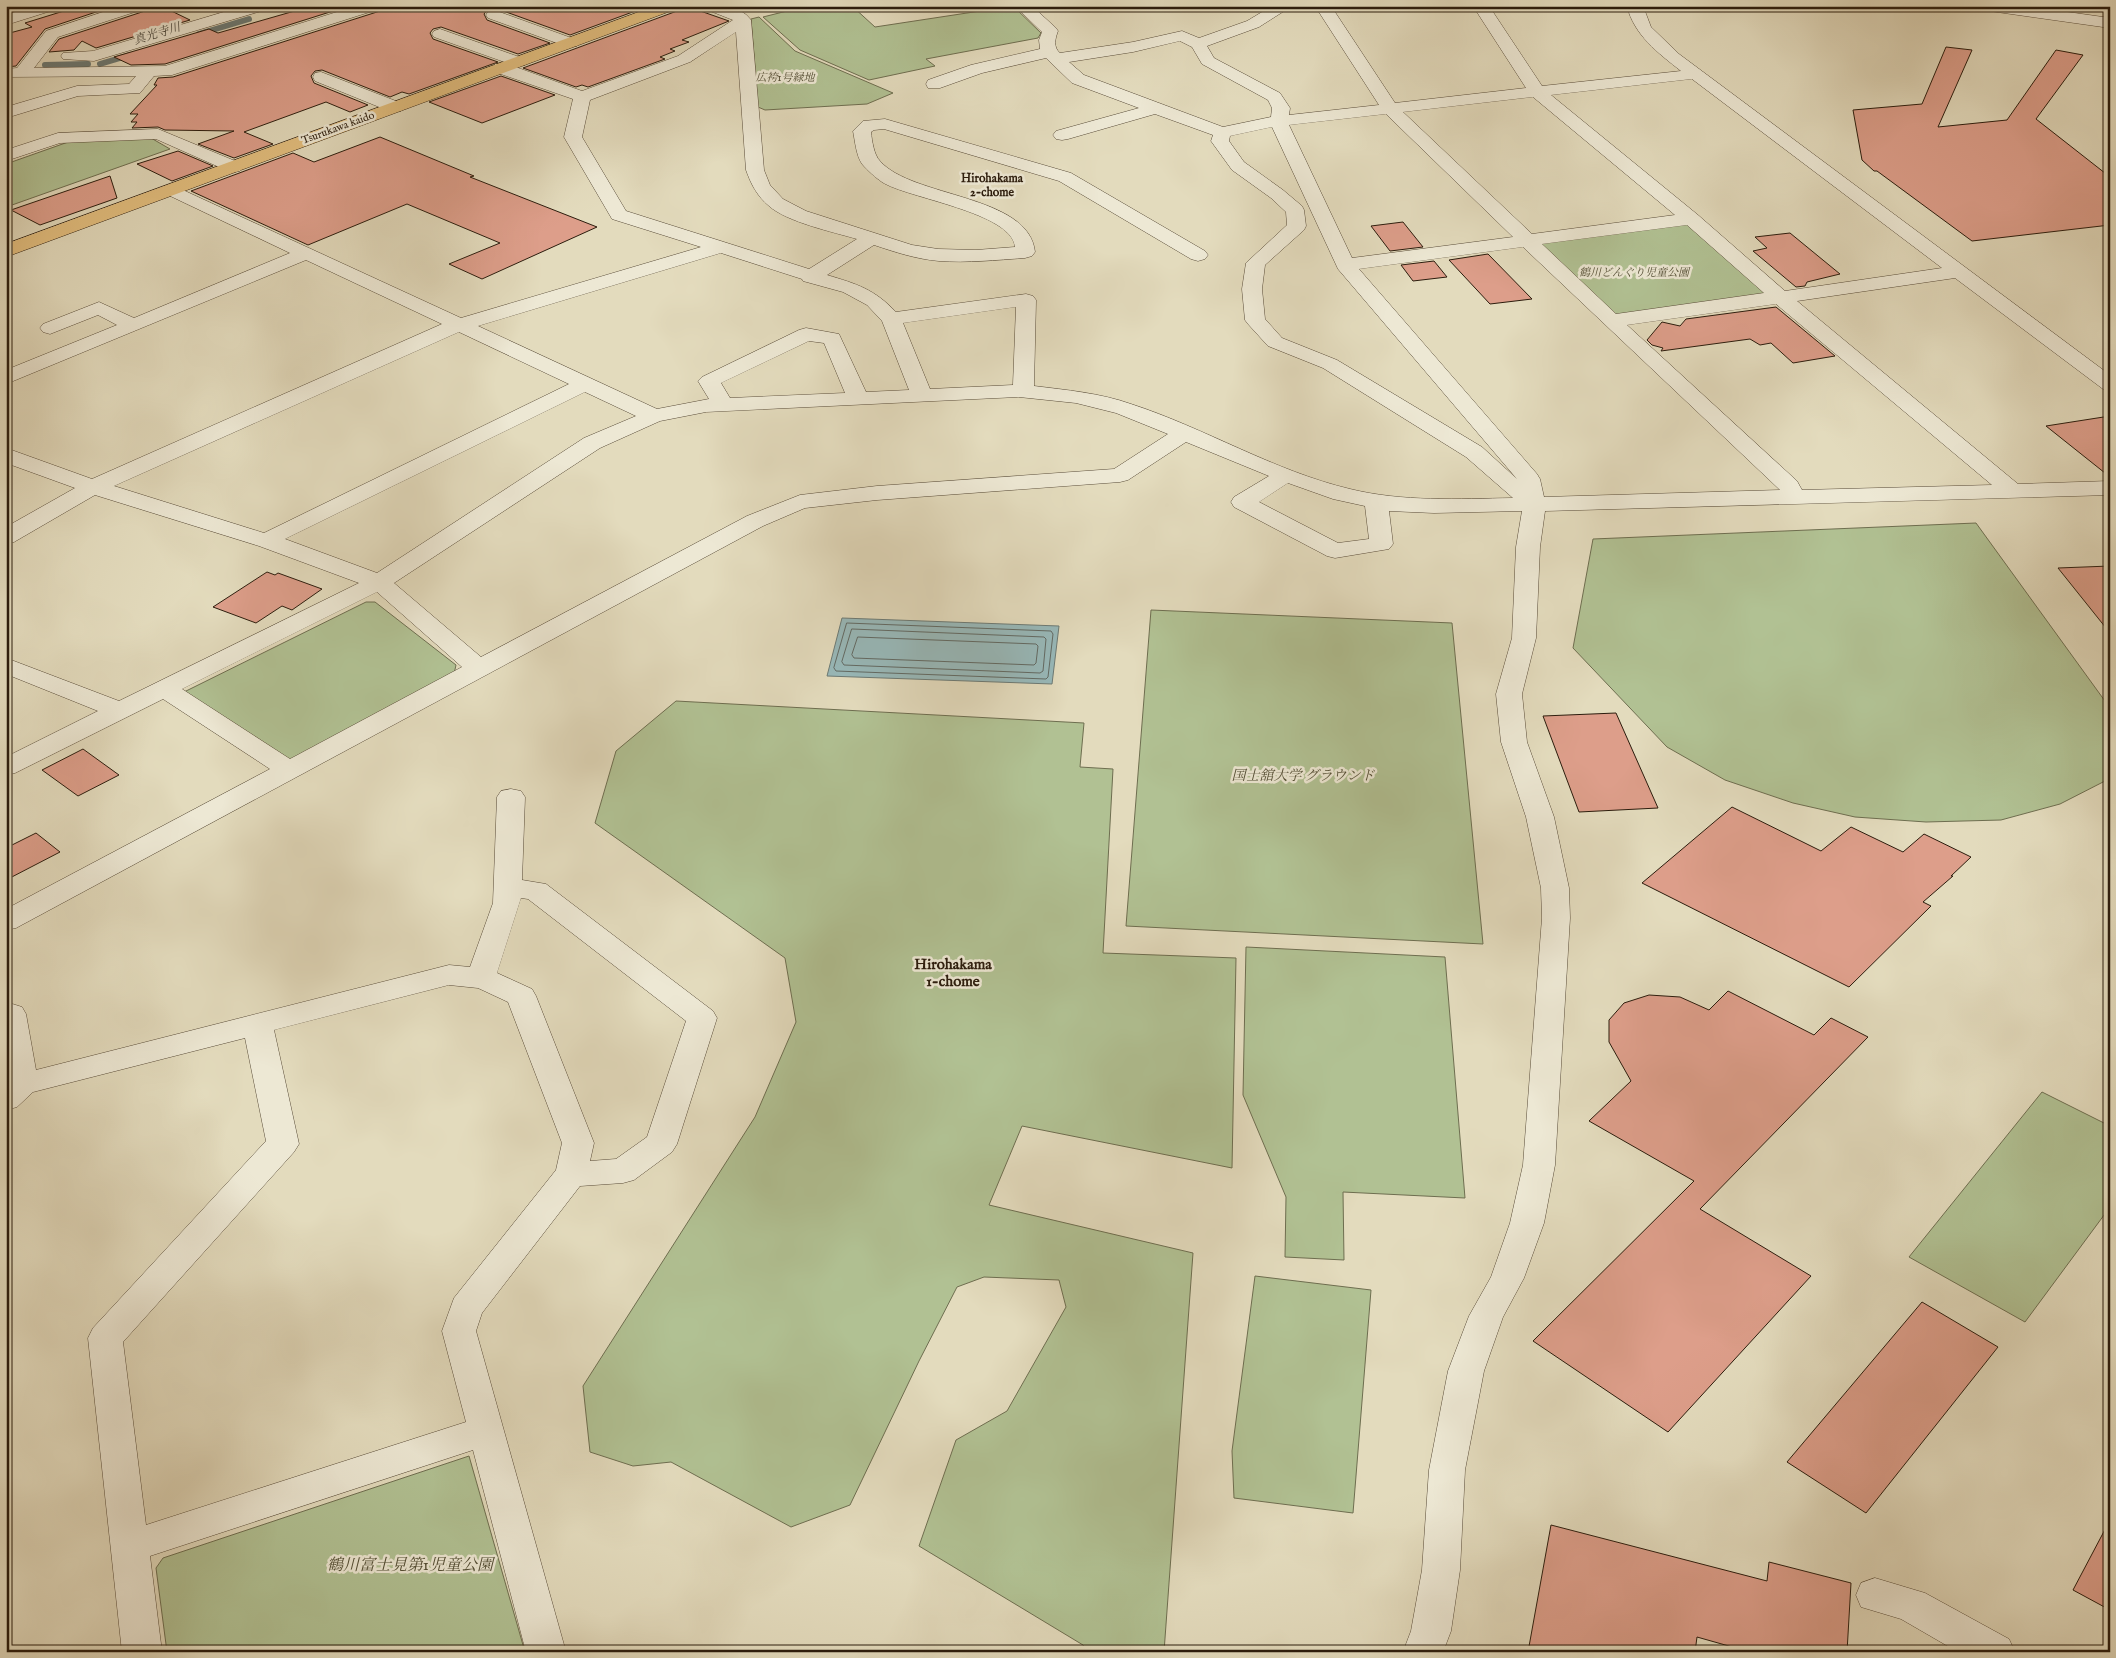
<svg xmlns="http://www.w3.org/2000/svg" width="2116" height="1658" viewBox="0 0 2116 1658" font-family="'IM FELL English','Noto Serif JP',serif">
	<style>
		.green { fill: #b1c193; stroke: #6e6e50 }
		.water { fill: #98b9ba; stroke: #6c7a75 }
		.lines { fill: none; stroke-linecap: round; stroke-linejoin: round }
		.shore { stroke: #626a64; stroke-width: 1 }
		.stream { stroke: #6c7a75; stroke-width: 6 }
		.building { fill: #dd9e8a; stroke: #2b1c0d }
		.minor-casing { stroke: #594c39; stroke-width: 1 }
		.major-casing { stroke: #2b1c0d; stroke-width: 1 }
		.minor { fill: #ede8d4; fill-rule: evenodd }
		.major { fill: #e2be7e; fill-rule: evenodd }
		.labels { text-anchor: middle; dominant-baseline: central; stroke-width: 5; stroke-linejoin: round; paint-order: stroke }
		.far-park-label { font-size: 11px; font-style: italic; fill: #534e35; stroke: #ede8d4 }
		.far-street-label { font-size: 11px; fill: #2b1c0d; stroke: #ede8d4 }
		.far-water-label { font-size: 12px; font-style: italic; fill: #4c4b41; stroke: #ede8d4 }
		.far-neighbourhood-label { font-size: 12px; font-weight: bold; fill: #2b1c0d; stroke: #ede8d4 }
		.park-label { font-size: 14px; font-style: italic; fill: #534e35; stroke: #ede8d4 }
		.neighbourhood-label { font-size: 15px; font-weight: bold; fill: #2b1c0d; stroke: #ede8d4 }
		.near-park-label { font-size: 16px; font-style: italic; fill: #534e35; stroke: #ede8d4 }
	</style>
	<rect width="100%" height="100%" fill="#e3dbbd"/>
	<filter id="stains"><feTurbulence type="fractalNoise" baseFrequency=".004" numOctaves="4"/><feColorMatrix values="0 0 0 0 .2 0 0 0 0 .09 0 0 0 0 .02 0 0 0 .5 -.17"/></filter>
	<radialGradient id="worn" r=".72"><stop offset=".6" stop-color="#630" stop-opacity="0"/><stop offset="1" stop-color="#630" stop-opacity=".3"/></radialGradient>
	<g class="green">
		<path d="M807,6H852L875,27L1013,6L1041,33L1038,38L926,59L935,66L869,80L800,50L763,17Z"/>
		<path d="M759,17L795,51L893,93L867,104L765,110L758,107L751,19Z"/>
		<path d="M151,138L170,149L12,205L6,203V164L71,141Z"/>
		<path d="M1689,223L1771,295L1615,319L1536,241Z"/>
		<path d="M1976,523L2110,708V774L2105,781L2060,804L2001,820L1926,822L1855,817L1793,803L1725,780L1667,747L1573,648L1593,539Z"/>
		<path d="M366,602H375L456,665L454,674L290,763L182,693Z"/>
		<path d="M1151,610L1452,623L1483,944L1126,926Z"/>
		<path d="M676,701L1084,723L1080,767L1113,769L1103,953L1236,958L1232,1168L1022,1126L989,1205L1193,1253L1164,1652H1088L1083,1645L919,1546L956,1440L1007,1411L1066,1307L1059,1280L984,1277L957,1287L919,1361L850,1505L791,1527L671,1462L633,1466L590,1452L583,1386L755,1117L796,1022L785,958L595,823L616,751Z"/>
		<path d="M1246,947L1445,957L1465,1198L1343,1192L1344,1260L1285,1257L1286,1197L1243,1095Z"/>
		<path d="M2042,1092L2110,1126V1207L2025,1322L1909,1257Z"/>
		<path d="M1255,1276L1371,1290L1353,1513L1234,1498L1232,1451Z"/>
		<path d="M469,1456L525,1652H167L156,1568L163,1558Z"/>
	</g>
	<path class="water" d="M842,618L1059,626L1052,684L827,676Z"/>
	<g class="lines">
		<g class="shore">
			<path d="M847,623L1051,631L1053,634L1048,677L1046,679L836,671L834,668Z"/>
			<path d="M852,629L1044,637L1046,639L1043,671L1040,673L844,665L842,662Z"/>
			<path d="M858,637L1036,644L1038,646L1036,663L1034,665L854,658L852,655Z"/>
		</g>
		<g class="stream">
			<path d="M199,34L249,19"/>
			<path d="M100,64L130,55"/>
			<path d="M45,65L88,64"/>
		</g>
	</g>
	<g class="building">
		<path d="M80,6H114L45,29L16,66L6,67V34L32,27L25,23Z"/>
		<path d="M148,6H161L190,20L96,48L82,41L74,50L49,52L59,39L145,11Z"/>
		<path d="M312,6H349L165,64L131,65L114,57L209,29L218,33Z"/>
		<path d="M383,6H649L570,35L495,8L487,10L484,14L487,20L550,43L518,54L441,27L433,29L430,33L433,39L498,62L409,94L402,92L390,97L322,70L315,71L311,76L314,83L368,105L350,112L326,102L244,132L273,144L234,158L198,144L234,131L165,130L158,127L132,128L137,122H131L138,114H130L157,85H154L158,78L173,77L380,11Z"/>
		<path d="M680,6H686L729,21L682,40L689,42L670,49L675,51L660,57L665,59L588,87L582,85L576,87L523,68L677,11Z"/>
		<path d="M1946,47L1972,50L1938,127L2007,120L2056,50L2083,55L2036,119L2110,177V225L1972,241L1877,171H1874L1862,160L1853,110L1922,104Z"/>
		<path d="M501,76L555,95L482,123L429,102Z"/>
		<path d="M380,137L474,176L470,177L597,227L482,279L449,264L500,243L407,204L308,245L191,191L293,153L314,162Z"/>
		<path d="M178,151L213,166L172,181L137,164Z"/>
		<path d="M110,176L117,198L40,225L11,210Z"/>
		<path d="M1403,222L1423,247L1390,251L1371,226Z"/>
		<path d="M1790,233L1840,274L1807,282L1805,286L1796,287L1753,251L1767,248L1755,237Z"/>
		<path d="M1488,254L1532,299L1490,304L1449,260Z"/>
		<path d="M1434,261L1447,277L1413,281L1401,265Z"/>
		<path d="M1776,307L1835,356L1793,363L1771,343L1760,345L1750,339L1661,351L1663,348L1652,345L1647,340L1662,322L1680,326L1686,319Z"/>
		<path d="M2110,416V477L2046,426Z"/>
		<path d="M2110,566V633L2058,568Z"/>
		<path d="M267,572L275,575L278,573L322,589L292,610L282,606L256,623L213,607Z"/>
		<path d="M1616,713L1658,808L1579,812L1543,716Z"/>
		<path d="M83,749L119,775L78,796L42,770Z"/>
		<path d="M1732,807L1821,851L1851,827L1903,852L1924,834L1971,857L1951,876H1953L1923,902L1931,906L1849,987L1642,883Z"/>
		<path d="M36,833L60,852L6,880V848Z"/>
		<path d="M1728,991L1814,1035L1831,1018L1868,1037L1700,1209L1811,1276L1668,1432L1533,1341L1694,1181L1589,1121L1631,1081L1609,1042V1020L1624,1003L1649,995L1680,997L1709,1010Z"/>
		<path d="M1922,1302L1998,1347L1866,1513L1787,1462Z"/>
		<path d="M2110,1520V1610L2073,1590Z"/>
		<path d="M1551,1525L1767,1581L1769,1562L1851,1583L1847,1652H1750L1697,1637L1695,1652H1528Z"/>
	</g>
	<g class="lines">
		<defs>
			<g id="minor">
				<path d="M34,6H59L57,9L6,25V15Z"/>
				<path d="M121,6H146L144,9L58,37L34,68L165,66L356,6H381L379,9L172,75L154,76L140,93L78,96L6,118V107L77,86L129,84L136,76L6,77V69L17,68L46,31Z"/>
				<path d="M244,6H270L268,9L94,61L63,59L61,56L63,53L93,51Z"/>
				<path d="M703,6C720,6 740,5 751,20L764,170L770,185L783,199L806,211L912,245L938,249L976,250L1015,247C1012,212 906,198 882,182C876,178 867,170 862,164C856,155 855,141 853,131L863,121L885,119L1071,173L1205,251L1208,255L1205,259L1198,261L1191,259L1059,181L884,129L874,130L871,132C872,141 874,155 880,161C912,198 1029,194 1035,252L1032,256L1025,258C996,260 968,263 939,261C916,259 895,252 874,245L827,275C857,284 874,289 896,312L1026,294L1033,296L1036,300L1034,386C1066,390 1100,393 1131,404C1205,428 1274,471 1350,489C1403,502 1458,499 1513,498L1466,457L1323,368L1268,346L1248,324L1245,320L1242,289L1246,263L1287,225L1286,212L1271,198L1232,170L1211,141L1213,135L1155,114L1068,139L1062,140L1056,139L1053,135L1056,131L1139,108L1072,83L1046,58L982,73L940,88H928L926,84L928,80L971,65L1040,49L1039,40L1042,32L1015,6H1032L1056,28L1058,31C1055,39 1053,47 1060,53L1133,42L1182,31L1199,38L1247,21L1272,6H1292L1259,27L1207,46L1214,58L1280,93L1290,108L1289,115L1379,105L1315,6H1331L1395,103L1526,88L1473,6H1489L1542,86L1681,71C1658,53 1634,35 1627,6H1643L1651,27L1679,54L2110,375V391L2103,389L1955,278L1797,301L2018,484L2110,481V495L1545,511L1540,547L1536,638L1522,694L1527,742L1554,817L1569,888L1570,918L1555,1165L1544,1223L1524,1278L1503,1317L1484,1371L1465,1470L1460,1570L1451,1631L1443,1652H1403L1411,1631L1422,1570L1429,1470L1448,1371L1469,1316L1491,1277L1510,1223L1523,1165L1542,918L1541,888L1526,817L1501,742L1496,694L1512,638L1516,547L1522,511L1434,513L1389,511L1393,544L1389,549L1335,558L1327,556L1234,507L1231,502L1234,497L1269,476L1186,442L1128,480L1120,482L877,500L805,508L763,526L16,928L6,930V909L270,769L163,699L15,773L6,775V757L98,711L6,674V658L119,701L359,583L259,546L95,495L14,542L6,544V527L75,488L6,463V448L92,479L442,324L306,260L6,384V370L117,325L98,315L50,334L43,332L40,328L43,324L99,302L134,318L290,253L166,194L163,190L166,186L172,185L461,318L701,247L612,219L564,137L573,99L495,72L493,68L495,64H507L582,91L678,56L733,20L705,9ZM736,32L746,170C751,184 757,196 769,206C787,222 833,232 857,239L809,269L626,211L582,137L590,100L690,62ZM1180,41L1192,47L1202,64L1268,100L1272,108L1271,117L1223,127L1084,75L1069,62L1133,52ZM1692,79L1942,268L1785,291L1698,215L1551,95ZM1533,97L1675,215L1532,234L1403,112ZM1386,114L1513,237L1352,258L1289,125ZM1272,127L1338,269L1517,479L1482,447L1337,360L1282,338L1265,319L1262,289L1265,265L1304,230L1306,226L1304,210L1302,206L1283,190L1244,162L1229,141L1230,136ZM1687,225L1764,293L1616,314L1542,244ZM1523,247L1780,490L1544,497L1540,479L1537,474L1359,269ZM721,253L802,279L803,281L843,292L867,305L882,321L909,390L866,392L839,334L806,328L799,330L702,377L698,381L709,399L657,409L478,326ZM1776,304L1992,485L1802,490L1797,481L1627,325ZM1016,307L1013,385L930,389L903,323ZM459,332L569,384L264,533L114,486ZM809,341L824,343L845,393L730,398L721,383ZM585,392L636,416L584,438L377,573L285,539ZM1019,397L1076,403L1116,413L1168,434L1114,469L877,486L800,495L747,516L481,657L394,583L600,448L660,421L706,412ZM1288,483L1333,499L1365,506L1369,539L1338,543L1259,502ZM377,592L462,667L290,759L182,689Z"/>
				<path d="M1982,6H2025L2110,18V28L1990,11L1984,9Z"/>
				<path d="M494,10L577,40L579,43L577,46H565L488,18L486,15L488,12Z"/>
				<path d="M440,29L525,59L527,62L525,65H513L434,37L432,34L434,31Z"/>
				<path d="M321,72L401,103L404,107L401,111H389L315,81L313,77L315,73Z"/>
				<path d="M158,129L240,163L243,167L240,171L234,172L228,171L156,139L60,143L6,161V150L58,133Z"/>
				<path d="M511,789L521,791L525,797L522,880L546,884L713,1011L717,1018L677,1144L672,1152L634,1180L623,1183L580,1186L482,1313L476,1331L566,1652H526L473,1450L150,1556L162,1652H122L88,1338L93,1328L266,1141L245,1038L33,1092L17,1107L6,1110V1002L22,1007L26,1014L36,1070L449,965L470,967L493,903L497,797L501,791ZM521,898L528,899L686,1021L647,1137L616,1159L590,1161L594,1143L536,996L532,989L497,973ZM449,985L478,988L508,1002L562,1143L556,1170L454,1298L442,1331L466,1422L146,1525L123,1342L294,1152L299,1144L274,1030Z"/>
				<path d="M1875,1578L1925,1593L2009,1639L2015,1652H1958L1901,1619L1861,1607L1856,1595L1861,1583Z"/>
			</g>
			<path id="major" d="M655,6H678L676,9L6,257V244Z"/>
		</defs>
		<use href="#minor" class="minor-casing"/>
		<use href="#major" class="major-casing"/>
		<use href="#minor" class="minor"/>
		<use href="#major" class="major"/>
	</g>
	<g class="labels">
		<g class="far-park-label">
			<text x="785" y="78">広袴1号緑地</text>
			<text x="1634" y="273">鶴川どんぐり児童公園</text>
		</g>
		<g class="far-street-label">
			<text transform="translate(338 128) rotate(-20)">Tsurukawa kaido</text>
		</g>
		<g class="far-water-label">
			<text transform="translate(157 34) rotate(-17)">真光寺川</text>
		</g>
		<g class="far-neighbourhood-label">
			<text x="992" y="178">Hirohakama<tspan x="992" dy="14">2-chome</tspan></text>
		</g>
		<g class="park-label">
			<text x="1303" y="776">国士舘大学 グラウンド</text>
		</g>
		<g class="neighbourhood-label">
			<text x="953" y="964">Hirohakama<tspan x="953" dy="17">1-chome</tspan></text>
		</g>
		<g class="near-park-label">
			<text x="410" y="1566">鶴川富士見第1児童公園</text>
		</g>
	</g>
	<rect width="2116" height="1658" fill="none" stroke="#e3dbbd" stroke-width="25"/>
	<rect x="8" y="8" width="2101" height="1643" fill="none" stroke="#2b1c0d" stroke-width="2.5"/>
	<rect x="12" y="12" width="2091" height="1633" fill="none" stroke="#2b1c0d"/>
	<rect width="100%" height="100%" filter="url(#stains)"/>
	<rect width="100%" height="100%" fill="url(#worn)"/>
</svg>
